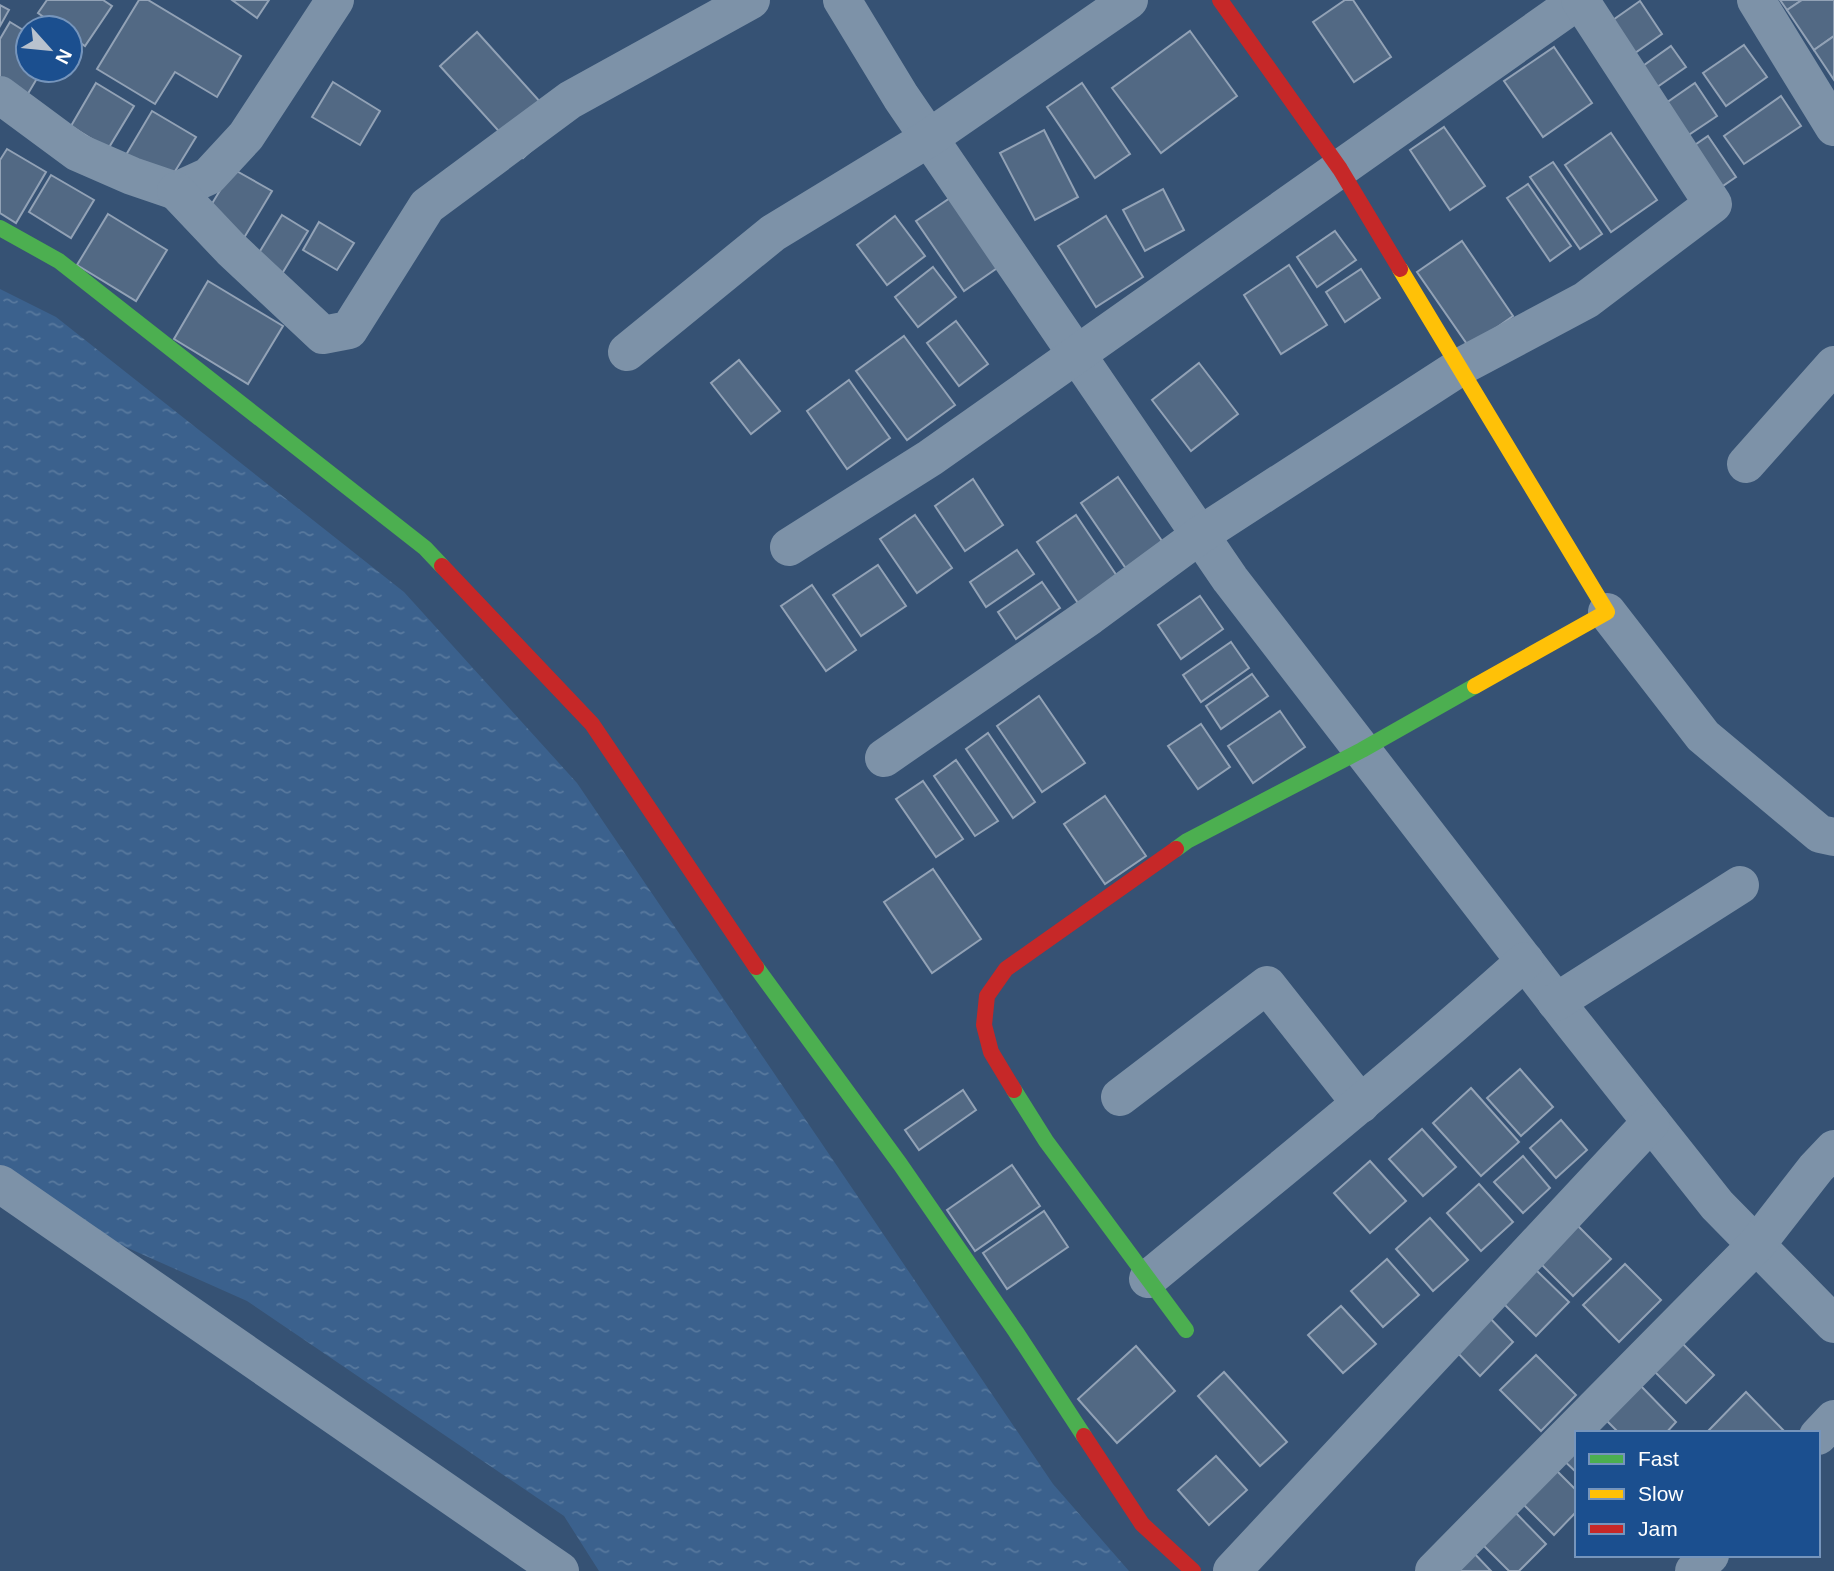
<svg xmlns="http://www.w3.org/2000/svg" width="1834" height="1571" viewBox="0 0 1834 1571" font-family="Arial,sans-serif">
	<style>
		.water { fill: url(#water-ripples) }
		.building { fill: #526984; stroke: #92a2b6; stroke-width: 2 }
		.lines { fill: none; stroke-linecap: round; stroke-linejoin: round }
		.street { stroke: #7d92a8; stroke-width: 38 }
		.fast { stroke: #4caf50; stroke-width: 16 }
		.slow { stroke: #ffc107; stroke-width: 16 }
		.jam { stroke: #c62828; stroke-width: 16 }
	</style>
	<defs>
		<pattern id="water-ripples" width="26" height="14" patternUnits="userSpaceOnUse" patternTransform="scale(1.75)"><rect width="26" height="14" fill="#3b618d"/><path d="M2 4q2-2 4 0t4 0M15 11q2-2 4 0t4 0" fill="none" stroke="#58799e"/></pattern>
	</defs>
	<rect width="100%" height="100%" fill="#365274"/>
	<path class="water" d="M0,289L56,317L404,592L577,783L1053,1484L1129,1571H599L564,1516L247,1301L0,1191Z"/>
	<g class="building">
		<path d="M47,0H103L112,6L85,46L70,36V28H59L38,13Z"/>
		<path d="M139,0H148L241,56L217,97L175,72L155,104L97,69Z"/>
		<path d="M232,0H269L257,18Z"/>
		<path d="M1345,0H1353L1391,57L1354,82L1313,22Z"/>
		<path d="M1780,0H1802L1787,10Z"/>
		<path d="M1802,0H1834V36L1814,50L1787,10Z"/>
		<path d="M1640,1L1662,34L1625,60L1603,27Z"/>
		<path d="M0,5L9,10L0,26Z"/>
		<path d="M10,22L28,33V70H42L26,97L0,82V39Z"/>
		<path d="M1190,31L1237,96L1161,153L1112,88Z"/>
		<path d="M477,32L560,124L523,158L440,66Z"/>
		<path d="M1834,36V80L1814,50Z"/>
		<path d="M1744,45L1767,77L1726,106L1703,73Z"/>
		<path d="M1671,46L1686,67L1647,94L1633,73Z"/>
		<path d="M1554,47L1592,103L1543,137L1504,81Z"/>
		<path d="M333,82L380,111L360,145L312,117Z"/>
		<path d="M96,83L134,106L108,149L71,126Z"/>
		<path d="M1082,83L1130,154L1095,178L1047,107Z"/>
		<path d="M1695,83L1717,116L1678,142L1656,110Z"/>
		<path d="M1781,96L1801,126L1744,164L1724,136Z"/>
		<path d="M152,111L196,137L166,186L123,160Z"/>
		<path d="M1444,127L1485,186L1450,210L1410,150Z"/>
		<path d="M1044,130L1078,197L1035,220L1000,153Z"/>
		<path d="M1611,133L1657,200L1611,232L1565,165Z"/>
		<path d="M1708,136L1736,177L1714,192L1686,151Z"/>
		<path d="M7,149L46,172L16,223L0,213V160Z"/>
		<path d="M1553,162L1602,234L1580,249L1530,177Z"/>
		<path d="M233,169L272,191L235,253L196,230Z"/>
		<path d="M51,175L94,200L71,238L29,212Z"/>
		<path d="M1528,184L1571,246L1550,261L1507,198Z"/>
		<path d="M1163,189L1184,230L1145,251L1123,210Z"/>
		<path d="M956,194L1003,264L964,291L916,221Z"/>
		<path d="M108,214L167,250L136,301L77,265Z"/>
		<path d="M282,215L308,231L280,277L254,261Z"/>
		<path d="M895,216L925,256L887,285L857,245Z"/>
		<path d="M1106,216L1143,277L1096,307L1058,246Z"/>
		<path d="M319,222L354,243L337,270L303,250Z"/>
		<path d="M1335,231L1356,260L1317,287L1297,257Z"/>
		<path d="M1462,241L1513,316L1469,347L1417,272Z"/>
		<path d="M1289,265L1327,325L1281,354L1244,295Z"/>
		<path d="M933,267L956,297L918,327L895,297Z"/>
		<path d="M1361,269L1380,298L1345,322L1326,292Z"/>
		<path d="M208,281L283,326L248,384L174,339Z"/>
		<path d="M956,321L988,364L959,386L927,343Z"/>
		<path d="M904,336L955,405L907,440L856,371Z"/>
		<path d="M739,360L780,411L751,434L711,383Z"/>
		<path d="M1199,363L1238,414L1191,451L1152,400Z"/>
		<path d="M849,380L890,438L847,469L807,411Z"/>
		<path d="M1118,477L1164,544L1127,570L1081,503Z"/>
		<path d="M973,479L1003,525L965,551L935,506Z"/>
		<path d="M915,515L952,568L917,593L880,539Z"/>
		<path d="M1076,515L1121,582L1082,609L1037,542Z"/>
		<path d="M1017,550L1034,574L986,607L970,582Z"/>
		<path d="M878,565L906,606L861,636L833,595Z"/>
		<path d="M1042,582L1060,608L1016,639L998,612Z"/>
		<path d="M812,585L856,650L826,671L781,606Z"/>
		<path d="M1200,596L1223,629L1181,659L1158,625Z"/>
		<path d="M1231,642L1249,668L1201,702L1183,675Z"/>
		<path d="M1252,674L1268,696L1221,729L1206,706Z"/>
		<path d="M1039,696L1085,763L1042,792L997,726Z"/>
		<path d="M1280,711L1305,747L1253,783L1228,746Z"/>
		<path d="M1201,724L1230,767L1198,789L1168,746Z"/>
		<path d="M988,733L1035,802L1013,818L966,749Z"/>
		<path d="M956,760L998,821L975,836L934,776Z"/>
		<path d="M923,781L963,839L936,857L896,799Z"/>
		<path d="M1105,796L1146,856L1105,884L1064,824Z"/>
		<path d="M933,869L981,939L932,973L884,902Z"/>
		<path d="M1520,1069L1553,1107L1521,1136L1487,1098Z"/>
		<path d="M1471,1088L1519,1142L1481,1176L1433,1123Z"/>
		<path d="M963,1090L976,1110L919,1150L905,1130Z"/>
		<path d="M1561,1120L1587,1150L1556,1178L1530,1148Z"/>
		<path d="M1422,1129L1456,1167L1423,1196L1389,1159Z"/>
		<path d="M1523,1156L1550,1188L1523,1213L1494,1182Z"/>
		<path d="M1370,1161L1406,1201L1370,1233L1334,1193Z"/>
		<path d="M1012,1165L1040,1206L975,1251L947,1210Z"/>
		<path d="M1479,1184L1513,1222L1481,1251L1447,1213Z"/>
		<path d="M1044,1211L1068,1247L1007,1289L983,1253Z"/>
		<path d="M1430,1218L1468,1260L1433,1291L1396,1249Z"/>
		<path d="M1577,1225L1611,1259L1573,1296L1540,1263Z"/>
		<path d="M1387,1259L1419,1295L1383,1327L1351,1291Z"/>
		<path d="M1625,1264L1661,1300L1619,1342L1583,1305Z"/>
		<path d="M1535,1269L1569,1302L1536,1336L1502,1302Z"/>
		<path d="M1341,1306L1376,1344L1343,1373L1308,1335Z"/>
		<path d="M1486,1314L1513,1342L1480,1376L1453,1348Z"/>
		<path d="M1682,1343L1714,1375L1686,1403L1655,1372Z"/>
		<path d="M1136,1346L1175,1391L1117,1443L1078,1399Z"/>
		<path d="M1536,1355L1576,1395L1541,1431L1500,1390Z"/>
		<path d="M1224,1372L1287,1442L1260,1466L1198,1396Z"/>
		<path d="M1637,1382L1676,1422L1666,1433H1619L1602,1416Z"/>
		<path d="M1746,1392L1786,1433H1712L1709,1430Z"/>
		<path d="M1577,1437V1473L1559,1456Z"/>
		<path d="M1216,1456L1247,1490L1209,1525L1178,1490Z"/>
		<path d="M1553,1467L1577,1491V1511L1554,1535L1520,1501Z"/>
		<path d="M1514,1511L1546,1544L1519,1571H1509L1482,1544Z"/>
		<path d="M1471,1550L1491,1571H1451Z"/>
	</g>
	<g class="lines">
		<g class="street">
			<path d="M842,0L901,97L1230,579L1571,1021L1717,1205L1834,1324"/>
			<path d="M1756,0L1834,127"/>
			<path d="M0,95L77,152L132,176L176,191L209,176L246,136L335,0"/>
			<path d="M176,191L231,249L323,335L349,330L427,206L570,100L751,0"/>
			<path d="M627,352L773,233L929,138L1129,0"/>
			<path d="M1746,464L1834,365"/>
			<path d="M789,547L930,458L1579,0"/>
			<path d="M1607,612L1703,736L1820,834L1834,837"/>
			<path d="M884,758L1090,616L1200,535L1460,367L1586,300L1713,204L1580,0"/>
			<path d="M1556,1002L1740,885"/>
			<path d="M1120,1097L1267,985L1361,1104"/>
			<path d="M0,1184L560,1571"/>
			<path d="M1148,1279C1275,1174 1403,1071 1525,961"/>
			<path d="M1818,1436L1834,1419"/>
			<path d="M1232,1571L1651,1122"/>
			<path d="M1434,1571L1756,1245L1816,1168L1834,1149"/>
			<path d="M1694,1571L1710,1555"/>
		</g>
		<g class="fast">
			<path d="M0,228L59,261L425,548L442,566"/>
			<path d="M1176,849L1187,841L1362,750L1475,686"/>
			<path d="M756,967L900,1164L1016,1332L1084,1436"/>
			<path d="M1014,1090L1046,1141L1186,1330"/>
		</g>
		<path class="slow" d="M1400,269L1607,612L1475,686"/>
		<g class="jam">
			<path d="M1220,0L1340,169L1400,269"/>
			<path d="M442,566L592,724L756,967"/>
			<path d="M1014,1090L991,1052L984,1025L987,996L1006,969L1176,849"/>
			<path d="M1084,1436L1142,1524L1193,1571"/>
		</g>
	</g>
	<rect x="1575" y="1431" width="245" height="126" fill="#1b4f8f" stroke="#7695bc" stroke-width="2"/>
	<rect x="1589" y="1454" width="35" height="10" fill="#4caf50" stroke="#7695bc" stroke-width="2"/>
	<text x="1638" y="1466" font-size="21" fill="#ffffff">Fast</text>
	<rect x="1589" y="1489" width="35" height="10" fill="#ffc107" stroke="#7695bc" stroke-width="2"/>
	<text x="1638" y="1501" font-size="21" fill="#ffffff">Slow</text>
	<rect x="1589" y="1524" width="35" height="10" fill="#c62828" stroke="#7695bc" stroke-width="2"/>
	<text x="1638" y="1536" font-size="21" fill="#ffffff">Jam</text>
	<g transform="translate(49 49) rotate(117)"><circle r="33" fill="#1b4f8f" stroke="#7695bc" stroke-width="2"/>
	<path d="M0-5L12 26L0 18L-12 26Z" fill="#b9c2ce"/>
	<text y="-10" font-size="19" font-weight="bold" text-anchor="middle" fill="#ffffff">N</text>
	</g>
</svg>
